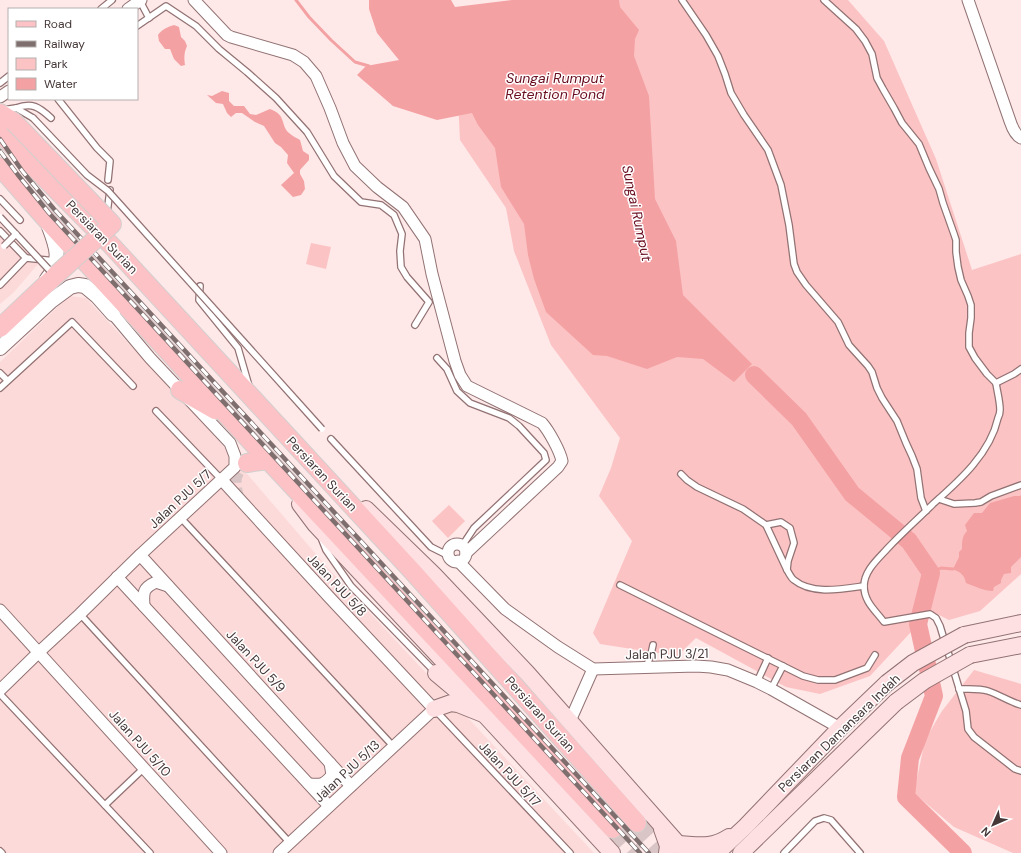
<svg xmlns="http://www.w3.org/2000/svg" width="1021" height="853" viewBox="0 0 1021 853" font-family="'DM Sans',sans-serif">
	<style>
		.built { fill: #fddada }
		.green { fill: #fcc3c4 }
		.water { fill: #f4a1a3 }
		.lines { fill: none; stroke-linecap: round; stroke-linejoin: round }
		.stream { stroke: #f4a1a3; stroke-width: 3 }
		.river { stroke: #f4a1a3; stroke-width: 18 }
		.minor-tunnel { stroke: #d9c5c5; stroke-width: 11; stroke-dasharray: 11 5.5; stroke-linecap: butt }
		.primary-tunnel { stroke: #d9c5c5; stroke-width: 18; stroke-dasharray: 18 9; stroke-linecap: butt }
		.service-casing { stroke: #927273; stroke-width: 8 }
		.minor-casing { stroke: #927273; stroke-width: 13 }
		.tertiary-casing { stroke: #927273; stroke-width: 16 }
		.secondary-casing { stroke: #927273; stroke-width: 18 }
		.primary-casing { stroke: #d3cfcf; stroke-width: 20 }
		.service { stroke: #fff; stroke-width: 5.5 }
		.minor { stroke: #fff; stroke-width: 11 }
		.tertiary { stroke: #fff; stroke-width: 14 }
		.secondary { stroke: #fee0e2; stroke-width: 16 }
		.primary { stroke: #fdc2c5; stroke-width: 18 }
		.rail-casing { stroke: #7e6e6e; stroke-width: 4.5 }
		.rail { stroke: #fff; stroke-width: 3; stroke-dasharray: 9; stroke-linecap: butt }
		.service-bridge-casing { stroke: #927273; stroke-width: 8; stroke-linecap: butt }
		.secondary-bridge-casing { stroke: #927273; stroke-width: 18; stroke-linecap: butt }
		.primary-bridge-casing { stroke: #d3cfcf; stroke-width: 20; stroke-linecap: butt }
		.service-bridge { stroke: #fff; stroke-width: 5.5 }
		.secondary-bridge { stroke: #fee0e2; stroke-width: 16 }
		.primary-bridge { stroke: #fdc2c5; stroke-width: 18 }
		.labels { text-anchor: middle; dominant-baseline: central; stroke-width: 3; stroke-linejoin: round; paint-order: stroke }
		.street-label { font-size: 13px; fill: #463838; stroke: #fff }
		.water-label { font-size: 14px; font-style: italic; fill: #690d1f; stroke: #fff }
	</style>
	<rect width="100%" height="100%" fill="#fee8e8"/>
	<g class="built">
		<path d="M0,224L38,264L14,292L0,304Z"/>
		<path d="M69,296L86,298L205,425L327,567L594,853H0V362Z"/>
	</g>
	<g class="green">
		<path d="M517,0H848L884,41L936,159L972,270L1021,254V574L980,611L949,620L927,609L911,632L870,676L820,694L786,687L696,638L677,656L600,644L593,633L632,541L599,496L611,468L620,438L551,345L514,251L506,208L460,140L458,101Z"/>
		<path d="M311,243L331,247L326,269L306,264Z"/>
		<path d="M449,505L465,521L448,538L432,521Z"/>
		<path d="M974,670L1021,684V853H1013L954,827L914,793L925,740L942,711Z"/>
	</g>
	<g class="water">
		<path d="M369,0H451L455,7L512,0H619L620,7L639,30L635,39L634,56L649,96L655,199L676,241L683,295L752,364L734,382L703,359L677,357L647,369L607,356L593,355L546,312L534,279L528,255L524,224L501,187L495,148L478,125L472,113L437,120L393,106L357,75L366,66L399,60L377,33L369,9Z"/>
		<path d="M174,25L179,27L181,37L185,41L187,46C184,53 184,57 185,65L181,66L174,59L170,49H165L159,41L158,35C162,29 168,27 174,25Z"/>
		<path d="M222,91L229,93V101L234,106H244L250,114L256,115L270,109C287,115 280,125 289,133C292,136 297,138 300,140L303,151L309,155V160L300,170V174L304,181L305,189L301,195L293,197L281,185L294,173L287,163L288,155L281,147L275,143L264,126L255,122L242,113H236L231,117L227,113L223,104L216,103L207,95L212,96Z"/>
		<path d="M1021,495V557L1011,567V573L1004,574L1001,580V583L994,587L993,591C984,591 974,586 966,583C964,574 961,573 953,569L959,557V552L962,549C962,542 962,536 967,531L965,525L974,513H982L990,503L1014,496H1020Z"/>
	</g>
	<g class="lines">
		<g class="stream">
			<path d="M296,0L309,17L331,40L355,62L369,66"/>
			<path d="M931,573L941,568L953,569"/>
		</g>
		<path class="river" d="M754,375L799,419L852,494L909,541L931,573L918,624L934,696L910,758L906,797L963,853"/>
		<path class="minor-tunnel" d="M239,499C236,487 233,477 242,468"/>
		<g class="primary-tunnel">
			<path d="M637,823L664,853"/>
			<path d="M613,829L635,853"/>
		</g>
		<defs>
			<g id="service">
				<path d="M682,0L706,35L718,56L725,74L731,93L744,115L768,150L781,185L789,225L794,264L797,272L806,285L838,322L849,345L868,366L872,372L877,388L882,398L897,421L906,443L912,456L917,469L921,498L926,511"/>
				<path d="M824,0L856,29L865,41L872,54L877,78L883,89L894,108L902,123L919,144L929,168L939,189L943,203L954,234L956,240V252L958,267L961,280L968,296L971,305V318L969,333V347L975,358L987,374L996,383L1014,374L1021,369"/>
				<path d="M140,1L149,18"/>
				<path d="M101,9L112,0"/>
				<path d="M137,26L166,6L196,26L219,49L247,72L276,98L307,132L334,176L361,202L381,205L394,215L402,234L400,251L401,267L407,277L429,302L415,325"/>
				<path d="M0,83L9,76"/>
				<path d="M58,99L97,148L110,161L108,180"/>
				<path d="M16,108C32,102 39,107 51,118"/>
				<path d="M2,110L16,108L33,118"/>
				<path d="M0,199L20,220"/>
				<path d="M107,213L110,190"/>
				<path d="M0,231L26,258L0,285"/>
				<path d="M26,258L56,261"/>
				<path d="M200,286L199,300L238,348L249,386"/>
				<path d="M437,358L447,369L457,391L470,403L509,418L519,426L544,453L546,460L474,528L462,546"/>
				<path d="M0,373L7,380"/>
				<path d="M996,383C997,391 1000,401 1000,410C1000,412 999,416 998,418C990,454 959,481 933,504C918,519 902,533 887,549C878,559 864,571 864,586C864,602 876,611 884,622L930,614L936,618L940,626L966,711L968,729L974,737L1015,769L1021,771"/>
				<path d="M0,388L72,322L133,386"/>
				<path d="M156,411L221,479"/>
				<path d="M331,439L431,547L449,556"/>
				<path d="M681,474L687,480L697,487L743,509L766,525L787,570"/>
				<path d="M939,499L954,504L975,503L981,502L991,496L1021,485"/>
				<path d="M180,517L393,746"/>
				<path d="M766,525L781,522L790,528L794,543L788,561L787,570C789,573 791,578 794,580C812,595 842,589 864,586"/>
				<path d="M322,540L326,550L351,586L436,673"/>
				<path d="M620,585L803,676L818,680H835L867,668L875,655"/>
				<path d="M80,614L290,843"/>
				<path d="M646,668L651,654L653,645"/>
				<path d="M757,682L768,658"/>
				<path d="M771,689L783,666"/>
				<path d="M959,689C969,689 979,688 988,691C1000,695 1010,702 1021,705"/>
				<path d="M0,694L150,853"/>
				<path d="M436,711L570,853"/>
				<path d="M105,805L144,768"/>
				<path d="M0,851L2,853"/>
				<path d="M784,853L815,821L824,818L831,820L860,853"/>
			</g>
			<g id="minor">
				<path d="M194,0L227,35L231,37L293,55L304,62L316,76L330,108L343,143L355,166L377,187L403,207L425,239L432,274L455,361L460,375L467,386L542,423C549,431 560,451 562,461L558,467L466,553"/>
				<path d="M968,0L1010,121C1012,127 1015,135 1021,138"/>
				<path d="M128,9L141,0"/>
				<path d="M0,97L9,91"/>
				<path d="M221,479L330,598L434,709L279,853"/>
				<circle cx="457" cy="553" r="9"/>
				<path d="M140,555L351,786"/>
				<path d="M458,561L505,609L558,647L593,669L696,666L711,667L728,670L757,682L771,689L840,728"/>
				<path d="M117,577L329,806"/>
				<path d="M144,606C143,592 143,588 156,582L168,586"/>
				<path d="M0,610L221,853"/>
				<path d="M0,690L39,652L80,614L140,555L235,467V456L230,443L150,358L113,314"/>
				<path d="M570,721L593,669"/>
				<path d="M309,784C321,785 324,785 332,775L330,763"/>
			</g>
			<g id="tertiary">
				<path d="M47,279C63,260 56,245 48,224"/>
				<path d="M0,348L51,301L70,287L78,285L85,286L97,296L113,314"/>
			</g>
			<g id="secondary">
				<path d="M300,504L315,524L449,667L485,715L612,853"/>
				<path d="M366,509L434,575L527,673L686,853"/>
				<path d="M964,635L1021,623"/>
				<path d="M970,655L1021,645"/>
				<path d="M436,673L461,694"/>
				<path d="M434,709L451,703L458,704L483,714"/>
				<path d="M662,829L668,846L667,853"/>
				<path d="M677,844C699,845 710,849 729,837"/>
				<path d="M717,853L746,826L840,728L887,683"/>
				<path d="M741,853L896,702"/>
			</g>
			<g id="primary">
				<path d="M0,113L14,122"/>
				<path d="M0,133L111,245L413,572L637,823"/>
				<path d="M0,167L46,219L268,460L613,829"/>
				<path d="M0,328L55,276"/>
				<path d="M180,390L215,410"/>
				<path d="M247,463L268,460"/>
			</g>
		</defs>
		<use href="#service" class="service-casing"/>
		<use href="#minor" class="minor-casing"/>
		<use href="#tertiary" class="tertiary-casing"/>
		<use href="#secondary" class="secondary-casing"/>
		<use href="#primary" class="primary-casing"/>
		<use href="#service" class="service"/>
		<use href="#minor" class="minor"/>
		<use href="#tertiary" class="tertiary"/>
		<use href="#secondary" class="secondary"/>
		<use href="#primary" class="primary"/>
		<defs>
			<g id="rail">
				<path d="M0,139L23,172L54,209L649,853"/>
				<path d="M0,151L18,175L49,213L640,853"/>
			</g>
		</defs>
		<use href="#rail" class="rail-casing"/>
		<use href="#rail" class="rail"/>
		<defs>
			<g id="service-bridge">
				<path d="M33,118L87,175L108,191L322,429"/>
				<path d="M0,217L53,274"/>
				<path d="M4,246L16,234"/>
			</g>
			<g id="secondary-bridge">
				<path d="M887,683L913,663L964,635"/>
				<path d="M896,702L924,681L970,655"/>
			</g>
			<path id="primary-bridge" d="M14,122L112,224L55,276"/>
		</defs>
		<use href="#service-bridge" class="service-bridge-casing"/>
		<use href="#secondary-bridge" class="secondary-bridge-casing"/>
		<use href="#primary-bridge" class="primary-bridge-casing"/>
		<use href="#service-bridge" class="service-bridge"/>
		<use href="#secondary-bridge" class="secondary-bridge"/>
		<use href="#primary-bridge" class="primary-bridge"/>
	</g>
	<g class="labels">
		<g class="street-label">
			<text transform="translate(102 237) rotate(46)">Persiaran Surian</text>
			<text transform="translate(322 474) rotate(47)">Persiaran Surian</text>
			<text transform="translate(180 499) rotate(-43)">Jalan PJU 5/7</text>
			<text transform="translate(337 585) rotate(47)">Jalan PJU 5/8</text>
			<text transform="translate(667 654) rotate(-1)">Jalan PJU 3/21</text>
			<text transform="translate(256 661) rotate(47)">Jalan PJU 5/9</text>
			<text transform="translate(540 714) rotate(48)">Persiaran Surian</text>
			<text transform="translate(839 733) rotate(-44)">Persiaran Damansara Indah</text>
			<text transform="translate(140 743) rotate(48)">Jalan PJU 5/10</text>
			<text transform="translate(347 771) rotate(-43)">Jalan PJU 5/13</text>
			<text transform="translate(510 774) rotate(47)">Jalan PJU 5/17</text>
		</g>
		<g class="water-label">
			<text x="555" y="78">Sungai Rumput<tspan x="555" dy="16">Retention Pond</tspan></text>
			<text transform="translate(637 213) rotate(78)">Sungai Rumput</text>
		</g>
	</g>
	<rect x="8" y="8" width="130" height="92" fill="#ffffff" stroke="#b5afaf"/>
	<rect x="16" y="21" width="20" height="6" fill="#fdc2c5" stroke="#b5afaf"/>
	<text x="44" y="28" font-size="12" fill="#463838">Road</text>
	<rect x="16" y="41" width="20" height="6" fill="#7e6e6e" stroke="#b5afaf"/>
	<text x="44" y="48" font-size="12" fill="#463838">Railway</text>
	<rect x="16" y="58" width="20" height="12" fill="#fcc3c4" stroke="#b5afaf"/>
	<text x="44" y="68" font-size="12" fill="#463838">Park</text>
	<rect x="16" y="78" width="20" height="12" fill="#f4a1a3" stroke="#b5afaf"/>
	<text x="44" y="88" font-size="12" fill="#463838">Water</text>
	<g transform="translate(993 825) rotate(225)" stroke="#ffffff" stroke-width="3" paint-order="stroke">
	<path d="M0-3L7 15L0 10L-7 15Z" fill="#463838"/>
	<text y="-6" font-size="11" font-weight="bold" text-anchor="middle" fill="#463838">N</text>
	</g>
</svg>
